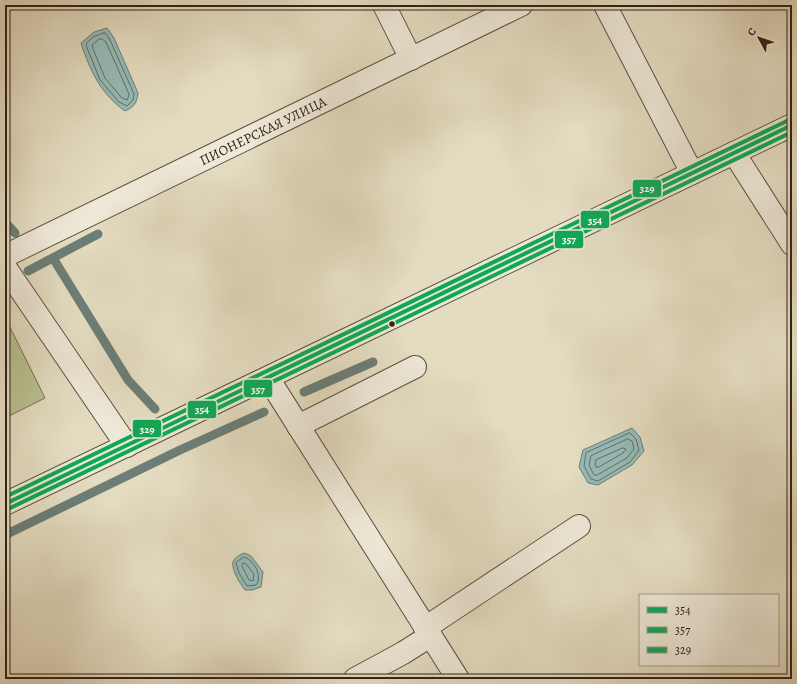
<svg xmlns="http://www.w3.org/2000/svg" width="797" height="684" viewBox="0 0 797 684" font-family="Alegreya,serif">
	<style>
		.green { fill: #b9bf8f; stroke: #747054 }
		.water { fill: #96bbb7; stroke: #6c7e77 }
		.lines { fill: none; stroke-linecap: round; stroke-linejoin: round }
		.shore { stroke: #626e68; stroke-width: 1 }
		.stream { stroke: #6c7e77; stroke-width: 9 }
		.minor-casing { stroke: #5c5042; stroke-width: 24 }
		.minor { stroke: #ede8d7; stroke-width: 22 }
		.bus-1-casing { stroke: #ede8d7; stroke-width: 7 }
		.bus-2-casing { stroke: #ede8d7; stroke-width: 7 }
		.bus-3-casing { stroke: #ede8d7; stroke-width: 7 }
		.bus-1 { stroke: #10a855; stroke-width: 4 }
		.bus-2 { stroke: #10a855; stroke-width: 4 }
		.bus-3 { stroke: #10a855; stroke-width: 4 }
		.bus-dot { fill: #2e2218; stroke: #ede8d7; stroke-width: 1.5 }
		.labels { text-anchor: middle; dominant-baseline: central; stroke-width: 3; stroke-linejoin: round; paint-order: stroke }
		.street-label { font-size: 14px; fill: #2e2218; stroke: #ede8d7 }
		.line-badge { stroke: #ede8d7; stroke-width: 1.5 }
		.badge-label { font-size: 11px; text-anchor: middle; font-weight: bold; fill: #fff }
	</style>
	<rect width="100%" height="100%" fill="#e4dcc1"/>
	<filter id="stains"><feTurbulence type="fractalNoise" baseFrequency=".005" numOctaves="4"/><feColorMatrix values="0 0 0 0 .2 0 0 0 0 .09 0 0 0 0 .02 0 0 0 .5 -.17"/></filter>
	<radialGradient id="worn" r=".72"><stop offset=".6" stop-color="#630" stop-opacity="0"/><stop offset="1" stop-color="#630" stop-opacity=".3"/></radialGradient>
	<path class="green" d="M5,317L45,398L5,418Z"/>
	<g class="water">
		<path d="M107,28L114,38L138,93C137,103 134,107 125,111C101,94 90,71 81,43L94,32Z"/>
		<path d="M632,428L640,437L644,451L632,465L598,485L588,483L579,467L583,450Z"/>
		<path d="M245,553L251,556L263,572L261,587L252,590H245C240,584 229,566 234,560C237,556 241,554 245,553Z"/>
	</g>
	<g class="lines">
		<g class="shore">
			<path d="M104,33L106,34L110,40L134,94L133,100L127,106L119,102L100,80L86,45C89,38 97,35 104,33Z"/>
			<path d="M102,39L106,42L129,94L128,98L127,100L122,98L105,78L93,49L92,45L98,40Z"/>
			<path d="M630,433L636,439L639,450L630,462L598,481L591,479L584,466L586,453Z"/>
			<path d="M628,439L632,441L634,449L627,458L597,475H594L589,465L591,456Z"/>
			<path d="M623,448L626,449L623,453L599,467H596L595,464L596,460Z"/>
			<path d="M244,557C254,560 263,576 256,585L247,586L239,573L236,563Z"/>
			<path d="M243,563L246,564L254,574L253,581L249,580L242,566Z"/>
		</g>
		<g class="stream">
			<path d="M5,222L15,233"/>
			<path d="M53,258L128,380L155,409"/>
			<path d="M28,271L98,234"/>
			<path d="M304,392L373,362"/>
			<path d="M5,535L180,450L264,412"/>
		</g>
		<defs>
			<g id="minor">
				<path d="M384,5L411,59"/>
				<path d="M605,5L692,173"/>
				<path d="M734,153L792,244"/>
				<path d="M5,256L521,5"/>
				<path d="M5,267L127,446"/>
				<path d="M268,378L458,679"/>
				<path d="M298,426L415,367"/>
				<path d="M5,504L792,125"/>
				<path d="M425,628L579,526"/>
				<path d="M355,679L403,653L430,636"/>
			</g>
		</defs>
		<use href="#minor" class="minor-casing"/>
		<use href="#minor" class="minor"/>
		<defs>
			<path id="bus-1" d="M5,504L792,125"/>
			<path id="bus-2" d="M8,509L792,132"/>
			<path id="bus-3" d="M5,497L789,120"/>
		</defs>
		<use href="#bus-1" class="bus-1-casing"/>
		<use href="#bus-2" class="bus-2-casing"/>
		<use href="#bus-3" class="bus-3-casing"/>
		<use href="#bus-1" class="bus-1"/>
		<use href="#bus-2" class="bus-2"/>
		<use href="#bus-3" class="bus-3"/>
	</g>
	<circle class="bus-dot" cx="392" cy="324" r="3.5"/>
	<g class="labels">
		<g class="street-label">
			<text transform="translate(263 131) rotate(-26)">ПИОНЕРСКАЯ УЛИЦА</text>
		</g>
	</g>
	<g class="line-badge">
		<rect x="632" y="179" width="30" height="19" rx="4" fill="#10a855"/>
		<rect x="580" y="210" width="30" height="19" rx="4" fill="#10a855"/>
		<rect x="554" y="230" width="30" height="19" rx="4" fill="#10a855"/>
		<rect x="243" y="379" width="30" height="19" rx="4" fill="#10a855"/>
		<rect x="187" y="400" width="30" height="19" rx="4" fill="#10a855"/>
		<rect x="132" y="419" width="30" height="19" rx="4" fill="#10a855"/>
	</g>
	<g class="badge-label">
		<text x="647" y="192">329</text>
		<text x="595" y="224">354</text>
		<text x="569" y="243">357</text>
		<text x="258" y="393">357</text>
		<text x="202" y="413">354</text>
		<text x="147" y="433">329</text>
	</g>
	<rect width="797" height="684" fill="none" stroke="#e4dcc1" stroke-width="20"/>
	<rect x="6" y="6" width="785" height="672" fill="none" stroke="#2e2218" stroke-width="2"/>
	<rect x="10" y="10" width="777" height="664" fill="none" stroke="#2e2218"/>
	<rect x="639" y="594" width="140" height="72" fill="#ede8d7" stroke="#a1998b"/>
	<rect x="647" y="607" width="20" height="6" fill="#10a855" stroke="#a1998b"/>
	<text x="675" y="614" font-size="12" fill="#2e2218">354</text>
	<rect x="647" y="627" width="20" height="6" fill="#10a855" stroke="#a1998b"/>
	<text x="675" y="634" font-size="12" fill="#2e2218">357</text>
	<rect x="647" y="647" width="20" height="6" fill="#10a855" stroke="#a1998b"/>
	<text x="675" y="654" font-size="12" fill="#2e2218">329</text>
	<g transform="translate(759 38) rotate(310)" stroke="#ede8d7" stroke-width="3" paint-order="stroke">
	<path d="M0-3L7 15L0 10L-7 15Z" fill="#2e2218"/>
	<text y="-6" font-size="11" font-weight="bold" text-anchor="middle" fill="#2e2218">С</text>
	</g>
	<rect width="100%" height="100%" filter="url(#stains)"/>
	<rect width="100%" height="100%" fill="url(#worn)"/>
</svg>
